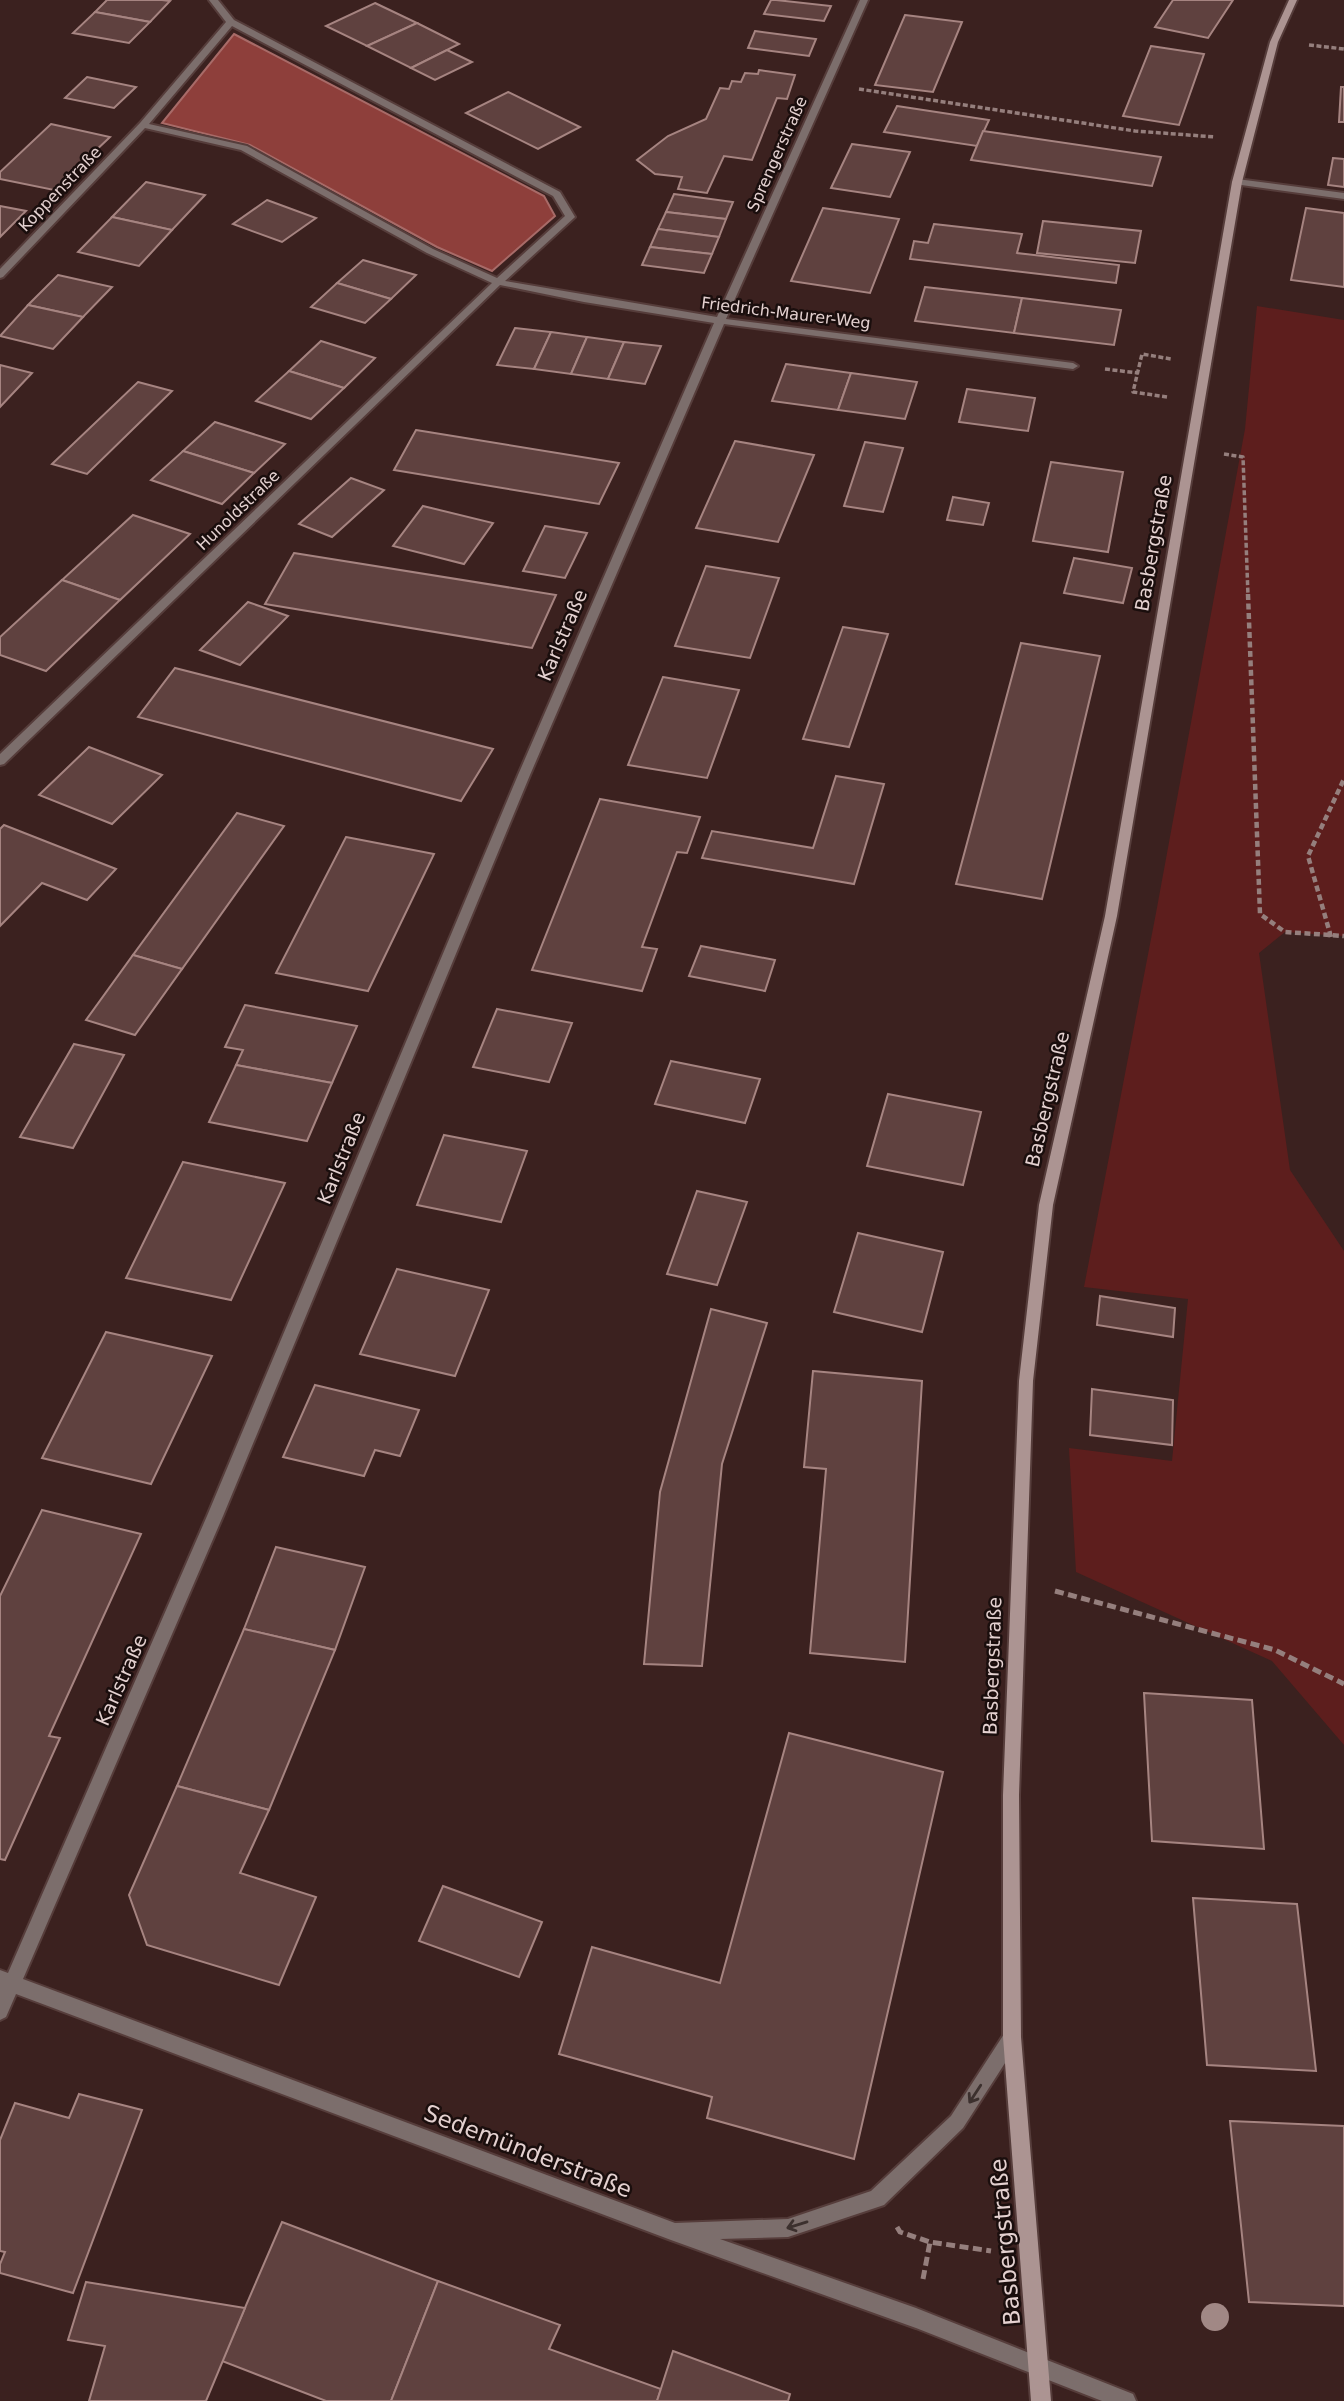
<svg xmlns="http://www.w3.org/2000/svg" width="1344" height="2401" viewBox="0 0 1344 2401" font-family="'DejaVu Sans',sans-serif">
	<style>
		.green { fill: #5d1e1d }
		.water { fill: #8e3f3b; stroke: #a86b68; stroke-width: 2 }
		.building { fill: #5f413f; stroke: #a68481; stroke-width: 2 }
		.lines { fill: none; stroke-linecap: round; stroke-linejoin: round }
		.lane-casing { stroke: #563d3b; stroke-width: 4 }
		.street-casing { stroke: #563d3b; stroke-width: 4 }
		.secondary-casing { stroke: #563d3b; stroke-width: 4 }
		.path-far2 { stroke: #957f7d; stroke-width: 3.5; stroke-dasharray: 5 2.5; stroke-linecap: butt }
		.path-far1 { stroke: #957f7d; stroke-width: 4.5; stroke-dasharray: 6 3.5; stroke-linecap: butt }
		.path { stroke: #957f7d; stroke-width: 5; stroke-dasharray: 9 4.5; stroke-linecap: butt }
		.lane { fill: #7c6e6c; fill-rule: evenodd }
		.street { fill: #7c6e6c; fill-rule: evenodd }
		.secondary { fill: #ac9492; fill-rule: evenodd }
		.tree { fill: #a18885 }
		.oneway { stroke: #3c302e }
		.labels { text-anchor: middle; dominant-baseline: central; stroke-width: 5; stroke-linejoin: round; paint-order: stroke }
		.far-street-label { font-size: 16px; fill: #e4d1d0; stroke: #1a0e0d }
		.street-label { font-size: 19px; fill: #e4d1d0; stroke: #1a0e0d }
		.near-street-label { font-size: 23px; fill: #e4d1d0; stroke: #1a0e0d }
	</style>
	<rect width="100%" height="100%" fill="#3b211f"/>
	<path class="green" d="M1257,306L1344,320V936L1285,932L1259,953L1290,1170L1344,1251V1745L1272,1661L1076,1572L1069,1448L1172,1461L1188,1299L1084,1287L1156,913L1245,429Z"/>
	<path class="water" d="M234,34L544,196L555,216L492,271L437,247L250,145L162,123Z"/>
	<g class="building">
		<path d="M107,0H162L170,1L150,22L95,12Z"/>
		<path d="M771,0H776L831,6L824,21L764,14Z"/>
		<path d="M1173,0H1233L1208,38L1155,27Z"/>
		<path d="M375,3L417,23L367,46L326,26Z"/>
		<path d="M95,12L150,22L129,43L73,33Z"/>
		<path d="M905,15L962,22L933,92L875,85Z"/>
		<path d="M417,23L459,44L411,68L367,46Z"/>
		<path d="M755,31L816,39L809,56L748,48Z"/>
		<path d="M1151,46L1204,54L1179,125L1123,116Z"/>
		<path d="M447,50L472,62L435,80L411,68Z"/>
		<path d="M759,70L795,75L787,99L777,98L752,160L724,156L707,193L678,189L682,177L655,174L637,160L668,136L706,119L720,88L729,89L732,81L741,82L745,73L758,74Z"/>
		<path d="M87,77L136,87L114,108L65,98Z"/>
		<path d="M1341,87H1344V122H1339Z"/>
		<path d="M508,92L580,127L538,149L466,113Z"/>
		<path d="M897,106L989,120L977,146L884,132Z"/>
		<path d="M51,124L110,137L54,190L0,179V172Z"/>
		<path d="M983,131L1161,157L1152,186L971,160Z"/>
		<path d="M852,144L910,152L890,197L831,188Z"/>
		<path d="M1333,158L1344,159V187L1328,185Z"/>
		<path d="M146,182L205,195L172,230L112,217Z"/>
		<path d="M674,194L733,202L726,219L666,212Z"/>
		<path d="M267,200L316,218L282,242L233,224Z"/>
		<path d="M0,206L26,211L0,237Z"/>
		<path d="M823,208L899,219L870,293L791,281Z"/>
		<path d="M1306,208L1344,213V287L1291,280Z"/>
		<path d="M666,212L726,219L719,237L658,229Z"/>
		<path d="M112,217L172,230L139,266L78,252Z"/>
		<path d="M1043,221L1141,231L1135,263L1037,253Z"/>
		<path d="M934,224L1022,234L1017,253L1119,265L1116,283L910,259L914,241L928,243Z"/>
		<path d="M658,229L719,237L712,254L650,247Z"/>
		<path d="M650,247L712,254L704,273L642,265Z"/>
		<path d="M363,260L416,275L391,299L337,283Z"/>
		<path d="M58,275L112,287L83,317L28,305Z"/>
		<path d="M337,283L391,299L365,323L311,307Z"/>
		<path d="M925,287L1022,298L1014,333L915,321Z"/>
		<path d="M1022,298L1121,310L1114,345L1014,333Z"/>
		<path d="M28,305L83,317L53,349L0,336Z"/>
		<path d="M515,328L551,332L534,369L497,365Z"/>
		<path d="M551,332L587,337L571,374L534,369Z"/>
		<path d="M587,337L624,342L608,379L571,374Z"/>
		<path d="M321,341L375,358L344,388L289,371Z"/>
		<path d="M624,342L661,346L645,384L608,379Z"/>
		<path d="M786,364L851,373L838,410L772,401Z"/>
		<path d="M0,365L32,373L0,407Z"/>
		<path d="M289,371L344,388L311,419L256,401Z"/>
		<path d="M851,373L917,382L905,419L838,410Z"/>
		<path d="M138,382L172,391L87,474L52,464Z"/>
		<path d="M967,389L1035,398L1028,431L959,422Z"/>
		<path d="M215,422L285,444L254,473L183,451Z"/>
		<path d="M416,430L619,463L599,504L394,470Z"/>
		<path d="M735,441L814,455L778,542L696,528Z"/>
		<path d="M865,442L903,448L883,512L844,506Z"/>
		<path d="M183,451L254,473L222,504L151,480Z"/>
		<path d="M1051,462L1123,472L1108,552L1033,541Z"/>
		<path d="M351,478L384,490L332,537L299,524Z"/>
		<path d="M953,497L989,503L983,525L947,520Z"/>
		<path d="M423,506L493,523L464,564L393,546Z"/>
		<path d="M133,515L190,534L120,600L62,580Z"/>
		<path d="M545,526L587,533L565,578L523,571Z"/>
		<path d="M294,553L556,595L532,648L265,604Z"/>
		<path d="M1074,558L1132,568L1123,603L1064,593Z"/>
		<path d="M706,566L779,578L750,658L675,646Z"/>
		<path d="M62,580L120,600L46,671L0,655V637Z"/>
		<path d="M248,602L288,616L240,665L200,650Z"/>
		<path d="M843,627L888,634L849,747L803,739Z"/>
		<path d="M1021,643L1100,656L1042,899L956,884Z"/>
		<path d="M175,668L493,749L461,801L138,717Z"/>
		<path d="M663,677L739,690L707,778L628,765Z"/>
		<path d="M89,747L162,775L112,824L39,795Z"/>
		<path d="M836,776L884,784L854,884L702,858L712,831L813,848Z"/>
		<path d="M600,799L700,817L687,853L677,852L642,947L657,949L642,991L532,970Z"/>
		<path d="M237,813L284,826L182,969L133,955Z"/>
		<path d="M4,825L116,869L87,900L42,883L0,926V829Z"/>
		<path d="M346,837L434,854L368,991L276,973Z"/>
		<path d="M701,946L775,960L765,991L689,976Z"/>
		<path d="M133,955L182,969L135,1035L86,1020Z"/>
		<path d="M245,1005L357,1026L332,1083L236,1065L243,1050L225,1047Z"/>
		<path d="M497,1009L572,1023L549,1082L473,1067Z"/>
		<path d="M74,1044L124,1055L73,1148L20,1137Z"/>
		<path d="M671,1061L760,1079L745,1123L655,1104Z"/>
		<path d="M236,1065L332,1083L307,1141L209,1122Z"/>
		<path d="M888,1094L981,1112L963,1185L867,1166Z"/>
		<path d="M444,1135L527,1151L501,1222L417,1205Z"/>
		<path d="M183,1162L285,1183L231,1300L126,1278Z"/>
		<path d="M697,1191L747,1202L717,1285L667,1274Z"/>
		<path d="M858,1233L943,1252L922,1332L834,1312Z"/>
		<path d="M397,1269L489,1290L455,1376L360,1354Z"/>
		<path d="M1100,1296L1175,1308L1173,1337L1097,1325Z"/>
		<path d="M711,1309L767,1323L722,1464L702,1666L644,1664L660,1492Z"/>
		<path d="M106,1332L212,1356L151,1484L42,1458Z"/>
		<path d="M813,1371L922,1381L905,1662L810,1653L826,1469L804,1467Z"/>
		<path d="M315,1385L419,1410L400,1456L375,1450L364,1476L283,1457Z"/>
		<path d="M1092,1389L1173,1400L1172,1445L1090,1435Z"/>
		<path d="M42,1510L141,1534L49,1736L60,1738L5,1860L0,1859V1596Z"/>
		<path d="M276,1547L365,1567L335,1650L244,1629Z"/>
		<path d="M244,1629L335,1650L269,1810L177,1786Z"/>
		<path d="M1144,1693L1252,1700L1264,1849L1152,1841Z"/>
		<path d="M789,1733L943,1772L854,2159L707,2118L712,2097L559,2054L592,1947L720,1983Z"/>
		<path d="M177,1786L269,1810L240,1873L316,1897L279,1985L147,1945L129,1895Z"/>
		<path d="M443,1886L542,1922L519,1977L419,1941Z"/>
		<path d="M1193,1898L1297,1904L1316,2071L1207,2065Z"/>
		<path d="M79,2094L142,2110L73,2293L0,2273V2264L5,2252L0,2251V2140L15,2103L69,2118Z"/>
		<path d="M1230,2121L1344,2126V2306L1249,2302Z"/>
		<path d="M282,2222L438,2281L391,2401H326L222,2361Z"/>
		<path d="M438,2281L560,2325L549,2349L661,2389L657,2401H391Z"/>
		<path d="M86,2282L245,2308L206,2401H89L105,2346L68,2340Z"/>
		<path d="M673,2351L790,2394L788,2401H657Z"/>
	</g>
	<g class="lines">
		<defs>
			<path id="lane" d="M1237,179L1344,193V199L1234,184L1232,182Z"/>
			<path id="street" d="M209,0H218L234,20L560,192L575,217L505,281L717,317L860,0H868L726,319L1073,363L1078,366L1073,369L724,324L530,775L223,1516L23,1979L675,2223L788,2219L871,2191L951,2116L1006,2031L1012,2028L1018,2031L1021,2037L1018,2043L963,2128L884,2205L788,2237L720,2239L916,2308L1133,2394L1136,2401H1102L916,2328L671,2240L16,1994L6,2017L0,2020V1970L8,1973L207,1516L518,775L714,323L584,302L500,285L4,764L0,765V754L492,283L427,253L241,150L145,128L3,277L0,278V269L140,123L226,22ZM232,26L553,196L565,216L497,278L433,249L247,146L149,124Z"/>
			<path id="secondary" d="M1289,0H1297L1278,42L1242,182L1117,916L1053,1205L1033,1381L1019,1795L1021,2037L1051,2401H1031L1003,2037V1795L1019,1381L1039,1205L1105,916L1232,182L1270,42Z"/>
		</defs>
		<use href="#lane" class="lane-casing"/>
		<use href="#street" class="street-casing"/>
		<use href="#secondary" class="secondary-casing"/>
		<g class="path-far2">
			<path d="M1309,45L1344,49"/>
			<path d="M859,89L1135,131L1215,137"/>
			<path d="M1105,369L1138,373"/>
			<path d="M1167,397L1133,392L1142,354L1171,359"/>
			<path d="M1224,454L1243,457L1248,596"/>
		</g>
		<g class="path-far1">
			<path d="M1248,594L1260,914L1285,932L1344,936"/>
			<path d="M1331,937L1308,856L1344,779"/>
		</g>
		<g class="path">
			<path d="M1055,1591L1275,1650L1344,1684"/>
			<path d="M897,2227L900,2232L930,2242"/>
			<path d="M923,2279L930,2242L991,2251"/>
		</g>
		<use href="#lane" class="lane"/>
		<use href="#street" class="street"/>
		<use href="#secondary" class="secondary"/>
	</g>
	<circle class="tree" cx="1215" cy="2317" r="14"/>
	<defs><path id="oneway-shaft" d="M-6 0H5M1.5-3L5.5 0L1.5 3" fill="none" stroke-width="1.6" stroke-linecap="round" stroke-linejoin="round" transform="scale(1.75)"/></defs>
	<g class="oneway">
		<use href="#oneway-shaft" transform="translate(975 2094) rotate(123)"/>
		<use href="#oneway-shaft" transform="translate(797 2225) rotate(163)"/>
	</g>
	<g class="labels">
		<g class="far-street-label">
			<text transform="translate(777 154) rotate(-66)">Sprengerstraße</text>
			<text transform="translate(60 189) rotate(-46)">Koppenstraße</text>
			<text transform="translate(786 313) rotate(7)">Friedrich-Maurer-Weg</text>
			<text transform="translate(238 510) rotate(-44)">Hunoldstraße</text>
		</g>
		<g class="street-label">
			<text transform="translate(1153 543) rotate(-80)">Basbergstraße</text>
			<text transform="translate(562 635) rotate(-67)">Karlstraße</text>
			<text transform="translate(1047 1099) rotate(-77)">Basbergstraße</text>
			<text transform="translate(341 1158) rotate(-68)">Karlstraße</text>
			<text transform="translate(992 1666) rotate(-88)">Basbergstraße</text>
			<text transform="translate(121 1680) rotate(-66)">Karlstraße</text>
		</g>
		<g class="near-street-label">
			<text transform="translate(528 2151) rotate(21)">Sedemünderstraße</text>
			<text transform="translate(1005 2242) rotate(-95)">Basbergstraße</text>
		</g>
	</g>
</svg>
